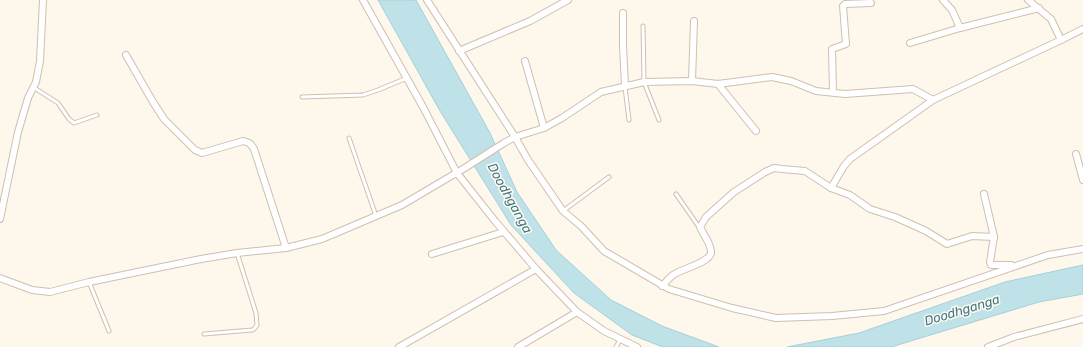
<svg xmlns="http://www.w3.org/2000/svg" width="1083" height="347" viewBox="0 0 1083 347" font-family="Rubik,sans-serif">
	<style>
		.water { fill: #bfe1e8; stroke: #a5d0da }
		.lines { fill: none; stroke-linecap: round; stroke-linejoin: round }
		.lane-casing { stroke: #d1bfb0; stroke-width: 5 }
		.street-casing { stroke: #d1bfb0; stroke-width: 8 }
		.lane { stroke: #fff; stroke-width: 3 }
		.street { stroke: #fff; stroke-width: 6 }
		.labels { text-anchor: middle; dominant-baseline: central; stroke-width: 3; stroke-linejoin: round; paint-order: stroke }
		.water-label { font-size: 13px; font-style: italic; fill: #427986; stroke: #fffbf3 }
	</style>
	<rect width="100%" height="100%" fill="#fdf7ec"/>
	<g class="water">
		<path d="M378,0H416L490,133L517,192L556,250L611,300L662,326L719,347H663L632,335L574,293L511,225L440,111Z"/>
		<path d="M1083,265V294L1039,302L891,347H787L859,333L1005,282Z"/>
	</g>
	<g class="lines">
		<defs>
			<g id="lane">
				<path d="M643,26L644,82L659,120"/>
				<path d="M33,87L58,103L69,119L74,123L97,115"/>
				<path d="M625,87L629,120"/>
				<path d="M302,97L363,95L378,90L407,78"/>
				<path d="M349,138L376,216"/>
				<path d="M676,194L699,227"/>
				<path d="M563,211L609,177"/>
				<path d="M89,282L109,331"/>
				<path d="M204,334L252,330L254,329L257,325L256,313L237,253"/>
				<path d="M616,347L620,340"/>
			</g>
			<g id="street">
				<path d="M363,0L423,107L457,173L495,221L536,269L577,312L604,331L637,347"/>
				<path d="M427,0L515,137L528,160L563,211L581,226L604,251L669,289L732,308L776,318L832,316L884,311L1048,255L1083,249"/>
				<path d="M943,0L952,10L960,28L1039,8"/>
				<path d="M1028,0L1051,19L1061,40"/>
				<path d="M623,13V46L625,86"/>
				<path d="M910,43L960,28"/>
				<path d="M459,51L530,21L568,0"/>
				<path d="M126,55L153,102L164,119L195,150L202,153L243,141C249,142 251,144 254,149L286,248"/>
				<path d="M525,61L544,128"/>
				<path d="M692,81L694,21"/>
				<path d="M718,84L756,131"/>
				<path d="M833,92L832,49L846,44L843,6L845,4L871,3"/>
				<path d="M1076,154L1083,180"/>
				<path d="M831,188L844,166L850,159L933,100"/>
				<path d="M984,194L994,237L990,262L991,265H1011"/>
				<path d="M0,219L18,132L28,98L36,82L40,61L43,0"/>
				<path d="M432,254L503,232"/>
				<path d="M0,278L32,290L50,292L89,282L201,259L237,253L286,248L322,239L402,205L463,169L504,143L515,137L544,128L562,118L601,92L644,82L692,81L718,84L772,77L791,81L816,91L845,94L913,89L933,100L1061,40L1083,29"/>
				<path d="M662,286C666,282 669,278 673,275C681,269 709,263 711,253C712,245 703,234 700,227L706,217L734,192L765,172L774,168L782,169L805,171L831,188L850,195L870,209L895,217L926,231L947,244L972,236L994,237"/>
				<path d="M399,347L536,269"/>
				<path d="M518,347L577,312"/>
				<path d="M988,347L1014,337L1083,319"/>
			</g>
		</defs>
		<use href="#lane" class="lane-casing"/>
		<use href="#street" class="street-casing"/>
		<use href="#lane" class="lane"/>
		<use href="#street" class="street"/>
	</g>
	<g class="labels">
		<g class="water-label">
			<text transform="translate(510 198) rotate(61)">Doodhganga</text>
			<text transform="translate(962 310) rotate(-17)">Doodhganga</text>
		</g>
	</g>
</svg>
